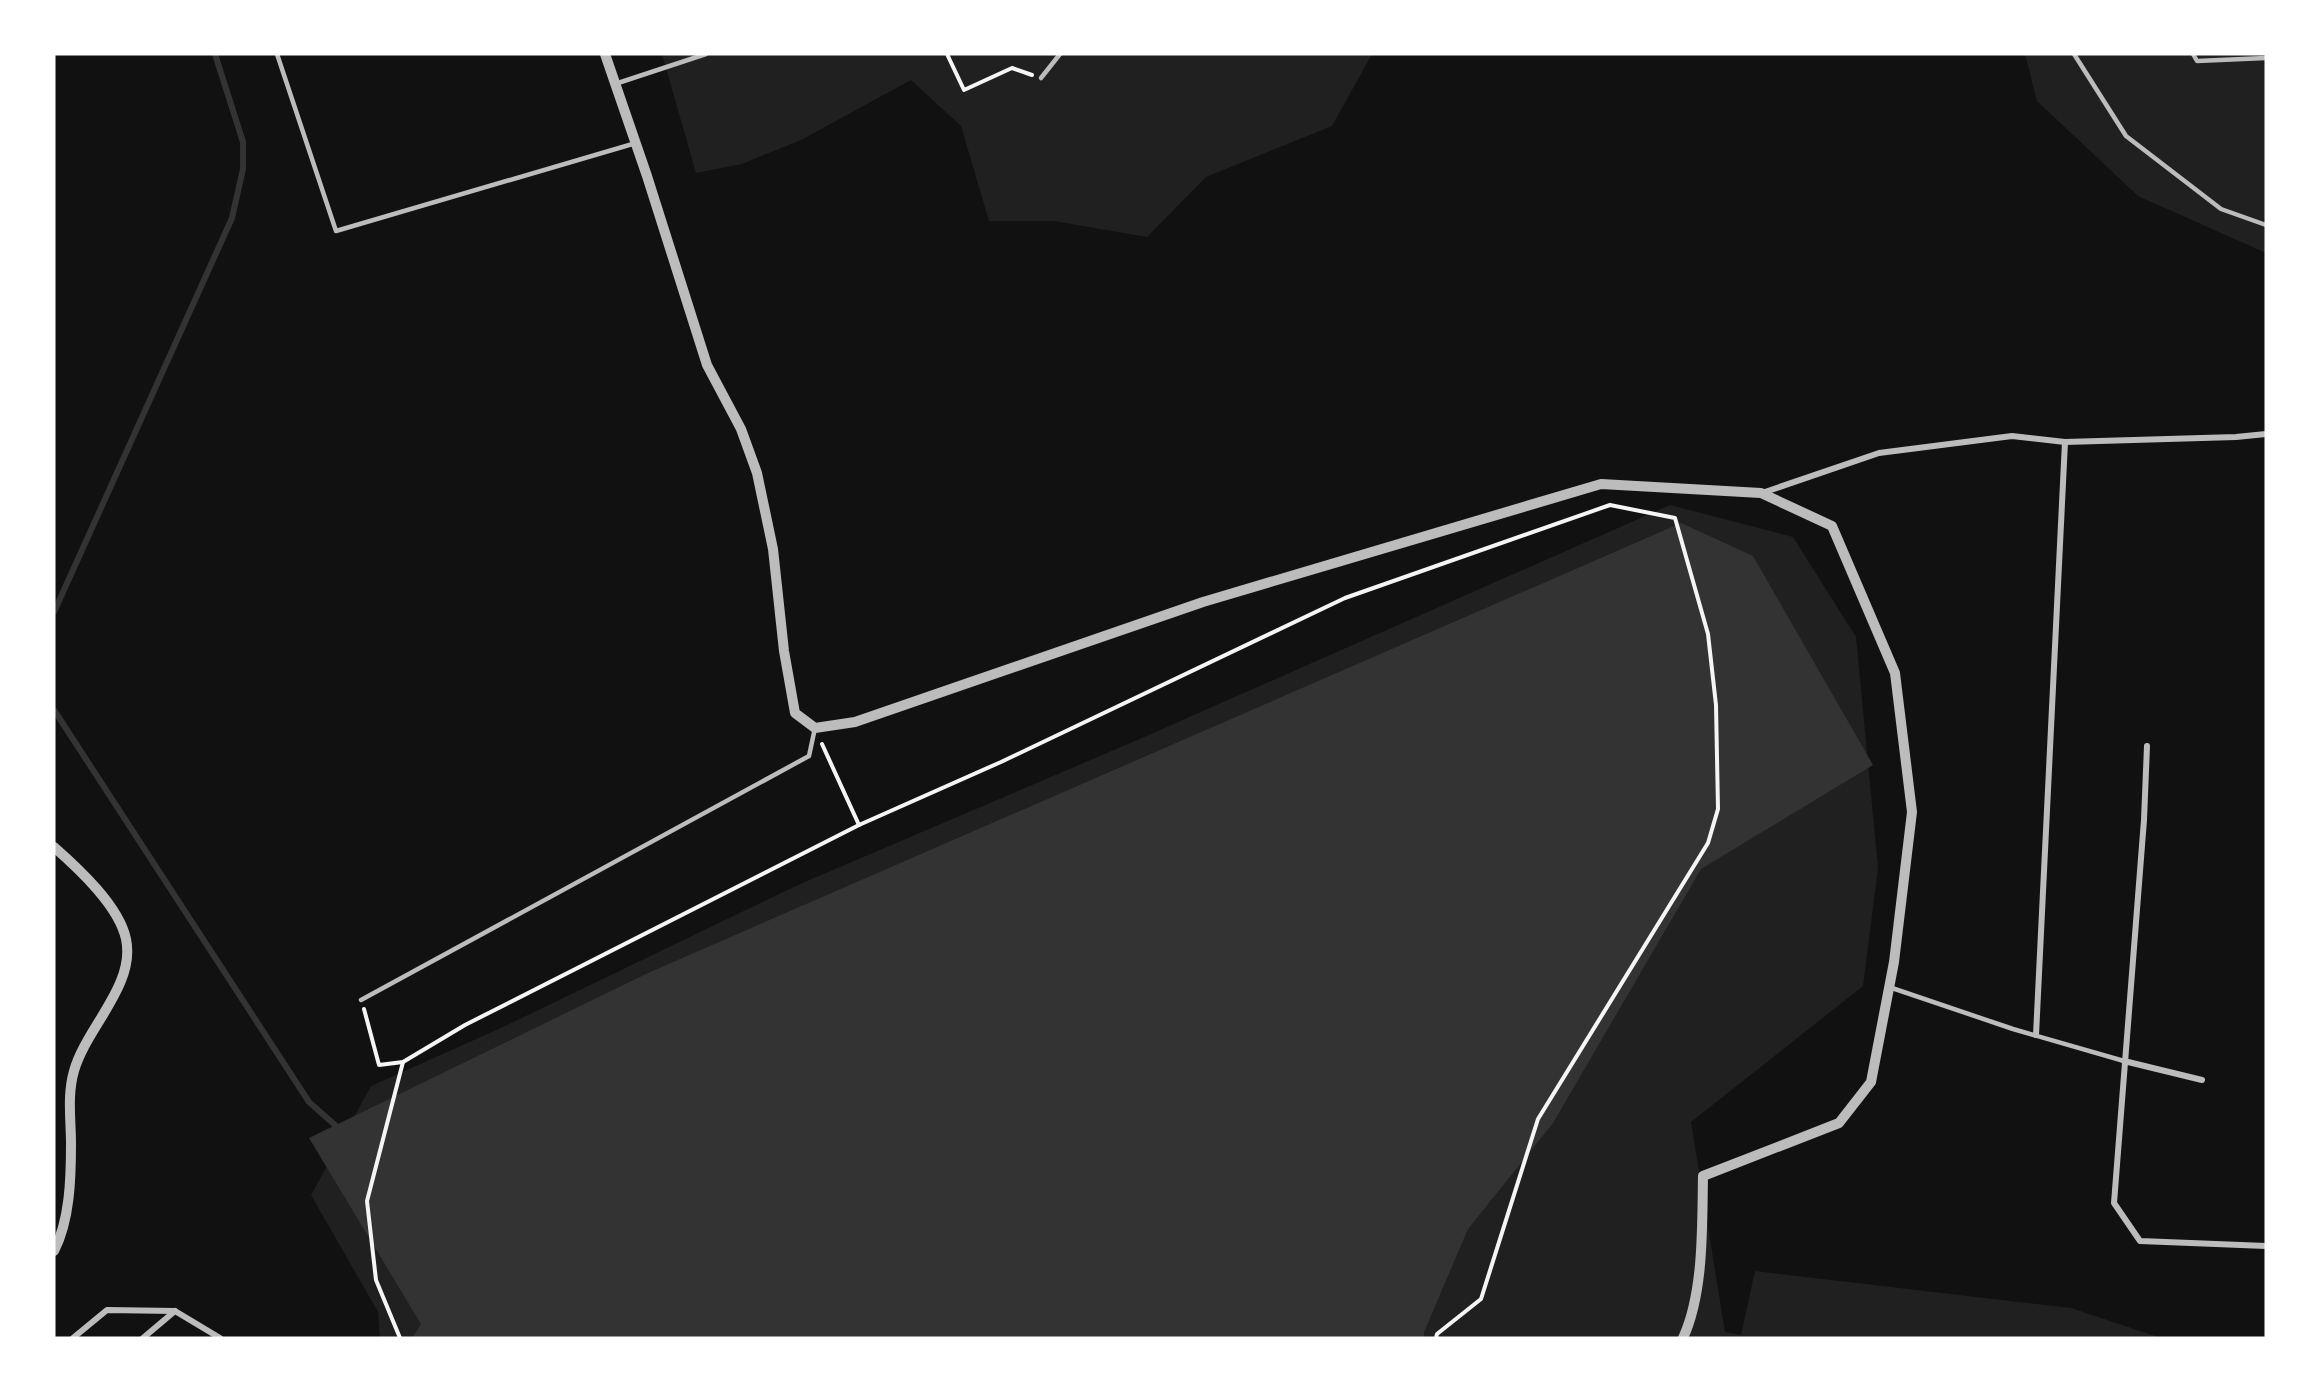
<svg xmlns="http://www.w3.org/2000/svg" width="2320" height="1392" viewBox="0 0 2320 1392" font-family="Lato,sans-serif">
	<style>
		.green { fill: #202020 }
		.water { fill: #333 }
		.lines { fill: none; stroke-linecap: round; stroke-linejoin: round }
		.stream { stroke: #333; stroke-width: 6 }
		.path { stroke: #f5f5f5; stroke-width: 4 }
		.service { stroke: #bcbcbc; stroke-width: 4.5 }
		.minor { stroke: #bcbcbc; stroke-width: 6 }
		.tertiary { stroke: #bcbcbc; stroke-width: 10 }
	</style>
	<rect width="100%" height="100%" fill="#111"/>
	<g class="green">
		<path d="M662,54H1372L1332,126L1206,177L1147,237L1054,221H989L961,126L911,80L801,140L742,164L696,173Z"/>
		<path d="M2025,54H2266V253L2138,196L2037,101Z"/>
		<path d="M1670,505L1793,537L1856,637L1878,868L1863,986L1691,1122L1725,1332L1741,1335L1755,1271L2071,1308L2161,1338H380L378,1312L311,1195L371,1086L503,1027L800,884L1135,741Z"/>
	</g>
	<path class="water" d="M1681,523L1753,556L1873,765L1701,869L1553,1123L1468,1229L1424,1332V1338H412L421,1324L309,1138L648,973Z"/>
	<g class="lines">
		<g class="stream">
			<path d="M54,612L232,218L243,169V142L215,54"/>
			<path d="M54,710L309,1102L335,1125"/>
		</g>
		<g class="path">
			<path d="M947,54L964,90L1012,68L1032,75"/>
			<path d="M822,744L859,825L1001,762L1345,598L1610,505L1675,518L1708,634L1716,705L1718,809L1708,843L1538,1119L1481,1299L1437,1334L1436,1338"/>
			<path d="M364,1009L379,1065L403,1062L465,1025L859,825"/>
			<path d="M400,1338L376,1280L367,1201L403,1062"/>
		</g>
		<g class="service">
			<path d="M277,54L336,231L636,143"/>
			<path d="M2074,54L2126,136L2221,209L2266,225"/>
			<path d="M2193,54L2197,61L2266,58"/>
			<path d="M1041,78L1060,54"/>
			<path d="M615,84L706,54"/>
			<path d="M1889,987L2013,1029L2124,1061"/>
			<path d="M361,1000L809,756L815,728"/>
		</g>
		<g class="minor">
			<path d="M1762,493L1879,453L2012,436L2065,442L2236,437L2266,434"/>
			<path d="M2147,746L2144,820L2114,1203L2140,1241L2266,1246"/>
			<path d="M2036,1035L2065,442"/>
			<path d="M2124,1061L2202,1080"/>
			<path d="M73,1338L107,1310L175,1311L220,1338"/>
			<path d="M143,1338L175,1311"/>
		</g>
		<g class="tertiary">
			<path d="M605,54L647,176L707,365L741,429L757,473L773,549L784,651L795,713L815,728L855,722L1203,602L1601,484L1761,493L1832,526L1895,673L1912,812L1894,962L1871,1082L1839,1123L1703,1176C1702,1226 1704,1293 1683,1338"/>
			<path d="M54,847C79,869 119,906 126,939C136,985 86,1028 74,1071C67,1095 71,1120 71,1144C71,1178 70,1220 54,1251"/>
		</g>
	</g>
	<rect width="2320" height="1392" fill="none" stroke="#ffffff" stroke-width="111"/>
</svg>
